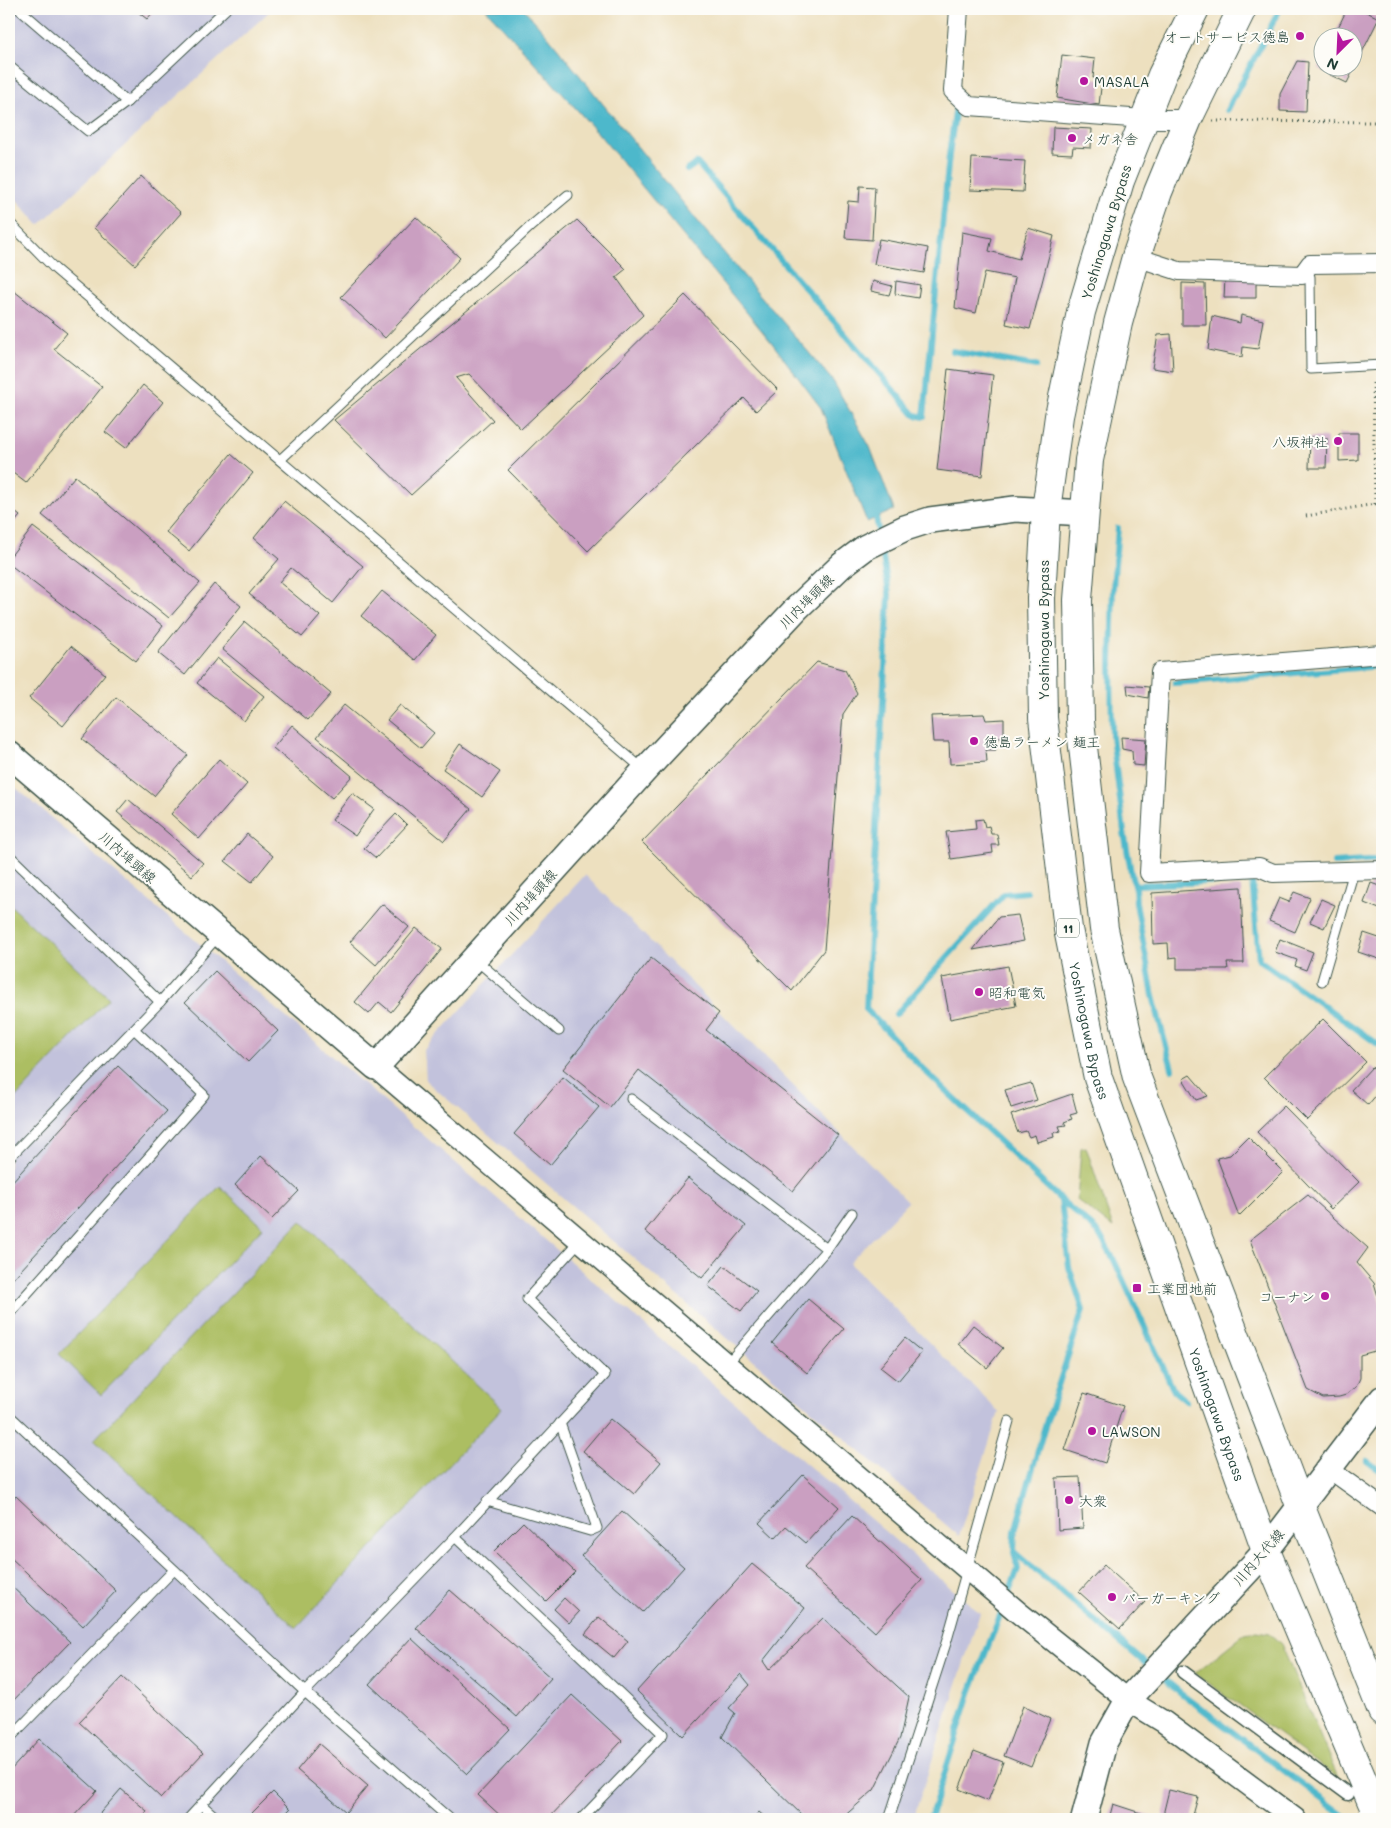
<svg xmlns="http://www.w3.org/2000/svg" width="1391" height="1828" viewBox="0 0 1391 1828" font-family="Mali,'Klee One',sans-serif">
	<style>
		.industrial { fill: #c2c2dc }
		.green { fill: #acbe62; stroke: #667e4b }
		.water { fill: #4eb8cb; stroke: #367a80 }
		.lines { fill: none; stroke-linecap: round; stroke-linejoin: round }
		.stream { stroke: #4eb8cb; stroke-width: 6 }
		.building { fill: #ca9fc1 }
		.service-casing { stroke: #3e5549; stroke-width: 11 }
		.pedestrian-casing { stroke: #3e5549; stroke-width: 15 }
		.minor-casing { stroke: #3e5549; stroke-width: 20 }
		.tertiary-casing { stroke: #3e5549; stroke-width: 24 }
		.secondary-casing { stroke: #3e5549; stroke-width: 28 }
		.trunk-casing { stroke: #3e5549; stroke-width: 30 }
		.path { stroke: #3e5549; stroke-width: 3; stroke-dasharray: 1 4; stroke-linecap: butt }
		.service { stroke: #fff; stroke-width: 9 }
		.pedestrian { stroke: #fff; stroke-width: 12 }
		.minor { stroke: #fff; stroke-width: 18 }
		.tertiary { stroke: #fff; stroke-width: 21 }
		.secondary { stroke: #fff; stroke-width: 25 }
		.trunk { stroke: #fff; stroke-width: 28 }
		.poi-dot { fill: #b5179e; stroke: #fdfcf7; stroke-width: 2 }
		.labels { text-anchor: middle; dominant-baseline: central; stroke-width: 4; stroke-linejoin: round; paint-order: stroke }
		.shield { fill: #fdfcf7; stroke: #62766e; stroke-width: 1 }
		.shield-label { font-size: 12px; font-weight: bold; fill: #1f3d34 }
		.poi-label { font-size: 14px; fill: #1f3d34; stroke: #fdfcf7; text-anchor: start }
		.street-label { font-size: 14px; fill: #1f3d34; stroke: #fdfcf7 }
	</style>
	<rect width="100%" height="100%" fill="#fdfcf7"/>
	<filter id="ink" filterUnits="userSpaceOnUse"><feTurbulence type="fractalNoise" baseFrequency=".02" numOctaves="2"/><feDisplacementMap in="SourceGraphic" scale="10" xChannelSelector="R" yChannelSelector="G"/><feConvolveMatrix kernelMatrix="1 2 1 2 8 2 1 2 1" color-interpolation-filters="sRGB"/></filter>
	<filter id="wash" filterUnits="userSpaceOnUse"><feTurbulence type="fractalNoise" baseFrequency=".0096" numOctaves="4" result="noise"/><feDisplacementMap in="SourceGraphic" scale="20" xChannelSelector="R" yChannelSelector="G"/><feGaussianBlur stdDeviation="1.12" result="paint"/><feColorMatrix in="noise" values="0 0 0 0 0 0 0 0 0 0 0 0 0 0 0 0 0 1.4 0 .05"/><feComposite in="paint" operator="in"/></filter>
	<g filter="url(#wash)">
		<rect width="100%" height="100%" fill="#ede0bf"/>
		<g class="industrial">
			<path d="M9,9H272L39,225L9,191Z"/>
			<path d="M9,782L301,1030L980,1613L913,1819H9Z"/>
			<path d="M585,875L908,1202L849,1263L999,1412L959,1536L426,1081L424,1050Z"/>
		</g>
		<g class="green">
			<path d="M9,904L109,998L9,1105Z"/>
			<path d="M1086,1147L1113,1228L1077,1200L1081,1148Z"/>
			<path d="M220,1186L263,1227L101,1395L59,1354Z"/>
			<path d="M301,1221L502,1408L296,1628L94,1440Z"/>
			<path d="M1256,1631L1269,1633L1281,1644L1338,1778L1195,1673L1245,1633Z"/>
		</g>
		<path class="water" d="M486,9H524L547,35L709,235L833,381L870,447L894,510L867,522L821,408L772,343L597,132Z"/>
		<g class="lines">
			<g class="stream">
				<path d="M1227,110L1280,9"/>
				<path d="M687,170L697,163L915,415L924,417L949,155L957,99"/>
				<path d="M952,351L1036,366"/>
				<path d="M875,511L879,536"/>
				<path d="M1118,528L1113,588L1111,661L1112,736L1124,832L1132,878L1135,885L1136,903L1153,996L1172,1069"/>
				<path d="M881,545L889,594L866,1009L924,1070L1061,1200L1098,1232L1114,1260L1174,1391L1186,1401"/>
				<path d="M1175,683L1382,666"/>
				<path d="M1334,863L1382,860"/>
				<path d="M1135,885L1252,880L1259,960L1382,1047"/>
				<path d="M896,1014L1004,894L1027,892"/>
				<path d="M1367,1461L1382,1472"/>
				<path d="M1014,1552L1151,1668"/>
				<path d="M1158,1674L1181,1693L1344,1816"/>
				<path d="M930,1819L970,1693L1018,1569L1014,1552L1015,1531L1044,1429L1083,1310L1069,1267L1061,1200"/>
			</g>
		</g>
		<g id="blocks">
			<g class="building">
				<path d="M134,9H156L147,19Z"/>
				<path d="M1347,9H1360L1379,18L1347,83L1318,69L1324,58V68H1354V38H1333Z"/>
				<path d="M1062,55L1095,59L1093,78L1102,79L1099,105L1057,98Z"/>
				<path d="M1297,61L1308,62L1306,112L1280,111V94Z"/>
				<path d="M1053,127L1092,129L1091,148L1073,147L1072,154L1052,153Z"/>
				<path d="M972,158L1025,161L1023,192L970,190Z"/>
				<path d="M141,176L181,213L135,265L94,228Z"/>
				<path d="M860,186L875,187L872,240L845,238L848,201L859,202Z"/>
				<path d="M416,217L460,258L385,338L341,297Z"/>
				<path d="M577,220L626,269L616,277L643,315L521,429L469,374L456,378L493,420L411,495L334,420Z"/>
				<path d="M1028,228L1054,236L1030,329L1006,324L1015,278L985,272L976,313L955,308L962,232L992,238L989,251L1019,259Z"/>
				<path d="M879,239L928,248L924,273L874,264Z"/>
				<path d="M1225,278H1256V298H1224Z"/>
				<path d="M873,281L892,286L889,295L871,291Z"/>
				<path d="M896,281L920,285L918,298L895,294Z"/>
				<path d="M1182,283L1205,284L1206,325H1182Z"/>
				<path d="M9,287L67,333L54,349L102,387L26,483L9,470Z"/>
				<path d="M685,295L778,390L756,411L744,398L588,551L508,470Z"/>
				<path d="M1241,315L1263,320L1258,349L1243,347L1242,357L1208,350L1212,316L1240,323Z"/>
				<path d="M1171,334L1173,371L1152,368L1158,335Z"/>
				<path d="M948,369L993,375L982,476L937,470Z"/>
				<path d="M143,385L163,402L126,448L105,432Z"/>
				<path d="M1339,433H1358V460L1339,461Z"/>
				<path d="M1310,437L1327,438L1326,468H1309Z"/>
				<path d="M231,454L253,473L189,551L166,532Z"/>
				<path d="M75,476L200,583L169,618L42,515Z"/>
				<path d="M284,501L363,566L333,603L291,568L279,582L320,616L302,637L249,594L279,559L254,538Z"/>
				<path d="M9,507L20,516L9,529Z"/>
				<path d="M33,527L163,626L136,661L9,564V558Z"/>
				<path d="M214,584L241,606L185,675L158,653Z"/>
				<path d="M382,591L436,635L415,660L361,616Z"/>
				<path d="M245,622L331,694L308,720L222,649Z"/>
				<path d="M71,646L105,674L63,726L29,698Z"/>
				<path d="M217,658L264,696L244,721L197,683Z"/>
				<path d="M817,662L845,670L857,693L843,714L824,950L792,991L642,842Z"/>
				<path d="M1127,685L1149,687L1148,698L1128,694Z"/>
				<path d="M116,697L188,755L154,796L82,739Z"/>
				<path d="M344,705L471,809L444,841L317,737Z"/>
				<path d="M400,705L434,733L421,748L387,720Z"/>
				<path d="M984,714L986,720L1004,719V738H995L996,750H986L987,762L950,764L949,742H933L931,716Z"/>
				<path d="M292,725L352,776L332,798L273,748Z"/>
				<path d="M1121,737L1146,739L1144,766L1133,765L1132,751L1122,749Z"/>
				<path d="M460,744L500,772L482,797L443,769Z"/>
				<path d="M219,759L247,784L199,839L171,814Z"/>
				<path d="M352,793L374,809L355,836L332,820Z"/>
				<path d="M128,799L203,863L192,876L117,812Z"/>
				<path d="M396,814L407,825L376,858L364,848Z"/>
				<path d="M983,819L985,827L989,826L991,834H997L999,845H992L993,853L951,859L946,832L976,829L975,820Z"/>
				<path d="M247,834L273,856L252,882L225,861Z"/>
				<path d="M1371,883L1382,887V910L1364,903Z"/>
				<path d="M1241,887L1244,963H1227L1228,969H1177V957L1169,958L1168,943L1153,944L1152,893Z"/>
				<path d="M1294,892L1310,898L1295,932L1269,921L1279,898L1289,902Z"/>
				<path d="M1321,899L1335,905L1324,928L1310,922Z"/>
				<path d="M382,904L409,927L376,965L350,942Z"/>
				<path d="M1018,915L1024,941L973,950L999,917Z"/>
				<path d="M416,928L442,949L391,1012L379,1002L369,1014L355,1002Z"/>
				<path d="M1364,933L1382,939V960L1358,952Z"/>
				<path d="M1280,939L1313,952L1306,970L1295,966L1297,960L1275,952Z"/>
				<path d="M651,958L719,1013L706,1030L838,1135L793,1191L639,1070L610,1107L563,1069Z"/>
				<path d="M1008,966L1016,1006L950,1019L942,978Z"/>
				<path d="M215,971L278,1031L248,1062L185,1002Z"/>
				<path d="M1323,1019L1366,1062L1307,1120L1264,1077Z"/>
				<path d="M118,1066L167,1111L9,1283V1185Z"/>
				<path d="M1372,1067L1382,1075V1088L1368,1105L1351,1090Z"/>
				<path d="M1190,1075L1208,1096L1196,1100L1183,1079Z"/>
				<path d="M563,1077L599,1107L550,1165L514,1134Z"/>
				<path d="M1031,1083L1037,1100L1011,1108L1005,1090Z"/>
				<path d="M1072,1094L1077,1113L1070,1115L1072,1119L1064,1122L1066,1125L1059,1126L1061,1131L1053,1133L1054,1137L1037,1142L1035,1135L1029,1137L1026,1131L1018,1133L1011,1115Z"/>
				<path d="M1284,1106L1359,1182L1331,1209L1257,1132Z"/>
				<path d="M1248,1137L1283,1172L1239,1216L1217,1158L1230,1155Z"/>
				<path d="M261,1156L299,1191L272,1219L235,1185Z"/>
				<path d="M688,1178L746,1226L702,1278L645,1231Z"/>
				<path d="M1308,1195L1368,1248L1357,1263L1374,1283L1382,1309V1349L1360,1355V1378L1356,1387L1346,1395L1339,1397L1323,1398L1308,1390L1250,1240Z"/>
				<path d="M724,1266L757,1291L741,1311L708,1286Z"/>
				<path d="M808,1299L844,1329L807,1373L772,1343Z"/>
				<path d="M973,1325L1003,1348L987,1368L958,1344Z"/>
				<path d="M905,1338L922,1352L898,1381L880,1367Z"/>
				<path d="M1084,1393L1123,1406L1105,1463L1065,1450Z"/>
				<path d="M610,1419L661,1462L634,1494L583,1451Z"/>
				<path d="M803,1475L839,1507L806,1543L786,1526L775,1538L759,1523Z"/>
				<path d="M1080,1477L1083,1528L1058,1530L1056,1478Z"/>
				<path d="M16,1496L116,1591L83,1626L9,1556V1504Z"/>
				<path d="M622,1511L684,1567L643,1612L581,1556Z"/>
				<path d="M852,1516L922,1580L875,1632L804,1568Z"/>
				<path d="M523,1522L575,1572L546,1601L494,1551Z"/>
				<path d="M752,1564L805,1608L763,1661L769,1670L823,1618L909,1697L900,1738L874,1790L841,1819H806L722,1737L735,1713L729,1708L750,1685L741,1674L683,1736L637,1691Z"/>
				<path d="M1104,1565L1145,1602L1120,1629L1079,1592Z"/>
				<path d="M9,1584L70,1642L9,1705Z"/>
				<path d="M450,1590L551,1678L517,1717L416,1628Z"/>
				<path d="M564,1598L579,1612L569,1623L554,1609Z"/>
				<path d="M599,1617L628,1641L614,1658L585,1634Z"/>
				<path d="M411,1638L510,1729L467,1774L369,1684Z"/>
				<path d="M122,1677L203,1753L161,1798L79,1722Z"/>
				<path d="M572,1695L622,1741L548,1819H504L478,1795Z"/>
				<path d="M1023,1706L1050,1719L1031,1767L1004,1756Z"/>
				<path d="M39,1739L97,1791L71,1819H9V1772Z"/>
				<path d="M319,1744L368,1786L346,1812L297,1770Z"/>
				<path d="M974,1751L1003,1762L988,1801L959,1789Z"/>
				<path d="M121,1789L147,1811L141,1819H95Z"/>
				<path d="M1169,1790L1198,1797L1192,1819H1162Z"/>
				<path d="M273,1792L290,1809L280,1819H258L252,1813Z"/>
				<path d="M1113,1804L1153,1817L1152,1819H1109Z"/>
				<path d="M759,1812L767,1819H752Z"/>
			</g>
		</g>
	</g>
	<g filter="url(#ink)">
		<use href="#blocks" fill-opacity="0" stroke="#3e5549" stroke-width="1"/>
		<g class="lines">
			<defs>
				<g id="service">
					<path d="M19,9L127,102L226,9"/>
					<path d="M9,66L88,131L127,102"/>
					<path d="M9,222L55,269L644,770"/>
					<path d="M1302,275L1310,277L1311,369L1382,365"/>
					<path d="M280,460L531,226L568,195"/>
					<path d="M9,855L160,1002"/>
					<path d="M476,960L559,1031"/>
					<path d="M1322,981L1354,871"/>
					<path d="M631,1099L827,1249L727,1364"/>
					<path d="M9,1158L160,1002L219,935"/>
					<path d="M827,1249L852,1213"/>
					<path d="M9,1314L204,1095L134,1029"/>
					<path d="M9,1415L305,1692L450,1819"/>
					<path d="M487,1501L590,1531L597,1528L560,1423"/>
					<path d="M455,1537L663,1734L581,1819"/>
					<path d="M9,1739L174,1570"/>
					<path d="M201,1804L218,1819"/>
					<path d="M188,1819L305,1692L455,1537L605,1375L527,1299L580,1241"/>
					<path d="M889,1819L947,1640L1009,1421"/>
				</g>
				<path id="pedestrian" d="M1183,1672L1348,1794"/>
				<g id="minor">
					<path d="M959,9L953,91L969,106L1144,119H1188"/>
					<path d="M1136,257L1179,271L1302,275L1310,264L1382,263"/>
					<path d="M1382,654L1160,672L1149,873L1259,867L1273,873L1382,870"/>
					<path d="M1329,1469L1382,1507"/>
				</g>
				<path id="tertiary" d="M376,1067L1019,1613L1128,1700L1164,1722L1295,1819"/>
				<g id="secondary">
					<path d="M9,754L376,1067L645,770L797,608L842,565L866,547L905,528L930,520L1015,509L1085,513"/>
					<path d="M1084,1819L1104,1743L1128,1700L1266,1551L1382,1399"/>
				</g>
				<g id="trunk">
					<path id="s1" d="M1195,9L1162,75L1120,181L1081,312L1059,416L1046,510L1041,598L1043,718L1068,929L1098,1078L1266,1551L1379,1819"/>
					<path d="M1242,9L1188,119L1158,192L1136,257L1118,323L1089,460L1078,600L1080,721L1104,929L1137,1078L1300,1505L1382,1711"/>
				</g>
			</defs>
			<use href="#service" class="service-casing"/>
			<use href="#pedestrian" class="pedestrian-casing"/>
			<use href="#minor" class="minor-casing"/>
			<use href="#tertiary" class="tertiary-casing"/>
			<use href="#secondary" class="secondary-casing"/>
			<use href="#trunk" class="trunk-casing"/>
			<g class="path">
				<path d="M1213,121L1382,122"/>
				<path d="M1306,516L1375,504L1373,379"/>
			</g>
			<use href="#service" class="service"/>
			<use href="#pedestrian" class="pedestrian"/>
			<use href="#minor" class="minor"/>
			<use href="#tertiary" class="tertiary"/>
			<use href="#secondary" class="secondary"/>
			<use href="#trunk" class="trunk"/>
		</g>
	</g>
	<g class="poi-dot">
		<circle cx="1300" cy="36" r="5"/>
		<circle cx="1084" cy="81" r="5"/>
		<circle cx="1072" cy="138" r="5"/>
		<circle cx="1338" cy="441" r="5"/>
		<circle cx="974" cy="741" r="5"/>
		<circle cx="979" cy="992" r="5"/>
		<rect x="1132" y="1283" width="10" height="10" rx="2.5"/>
		<circle cx="1325" cy="1296" r="5"/>
		<circle cx="1092" cy="1431" r="5"/>
		<circle cx="1069" cy="1500" r="5"/>
		<circle cx="1112" cy="1597" r="5"/>
	</g>
	<g class="labels">
		<rect class="shield" x="1057" y="918.5" width="22" height="19" rx="4"/>
		<g class="shield-label">
			<text x="1068" y="928">11</text>
		</g>
		<g class="poi-label">
			<text x="1290" y="36" text-anchor="end">オートサービス徳島</text>
			<text x="1094" y="81">MASALA</text>
			<text x="1082" y="138">メガネ舎</text>
			<text x="1328" y="441" text-anchor="end">八坂神社</text>
			<text x="984" y="741">徳島ラーメン 麺王</text>
			<text x="989" y="992">昭和電気</text>
			<text x="1147" y="1288">工業団地前</text>
			<text x="1315" y="1296" text-anchor="end">コーナン</text>
			<text x="1102" y="1431">LAWSON</text>
			<text x="1079" y="1500">大衆</text>
			<text x="1122" y="1597">バーガーキング</text>
		</g>
		<g class="street-label">
			<text transform="translate(1106 232) rotate(-73)">Yoshinogawa Bypass</text>
			<text transform="translate(806 601) rotate(-45)">川内埠頭線</text>
			<text transform="translate(1043 630) rotate(-90)">Yoshinogawa Bypass</text>
			<text transform="translate(128 857) rotate(41)">川内埠頭線</text>
			<text transform="translate(530 897) rotate(-48)">川内埠頭線</text>
			<text stroke="none"><textPath href="#s1" startOffset="1050">Yoshinogawa Bypass</textPath></text>
			<text stroke="none"><textPath href="#s1" startOffset="1455">Yoshinogawa Bypass</textPath></text>
			<text transform="translate(1258 1557) rotate(-49)">川内大代線</text>
		</g>
	</g>
	<rect width="1391" height="1828" fill="none" stroke="#fdfcf7" stroke-width="30"/>
	<g transform="translate(1338 52) rotate(204)"><circle r="24" fill="#fdfcf7" stroke="#a4b0a9"/>
	<path d="M0-4L9 19L0 12L-9 19Z" fill="#b5179e"/>
	<text y="-8" font-size="14" font-weight="bold" text-anchor="middle" fill="#1f3d34">N</text>
	</g>
</svg>
